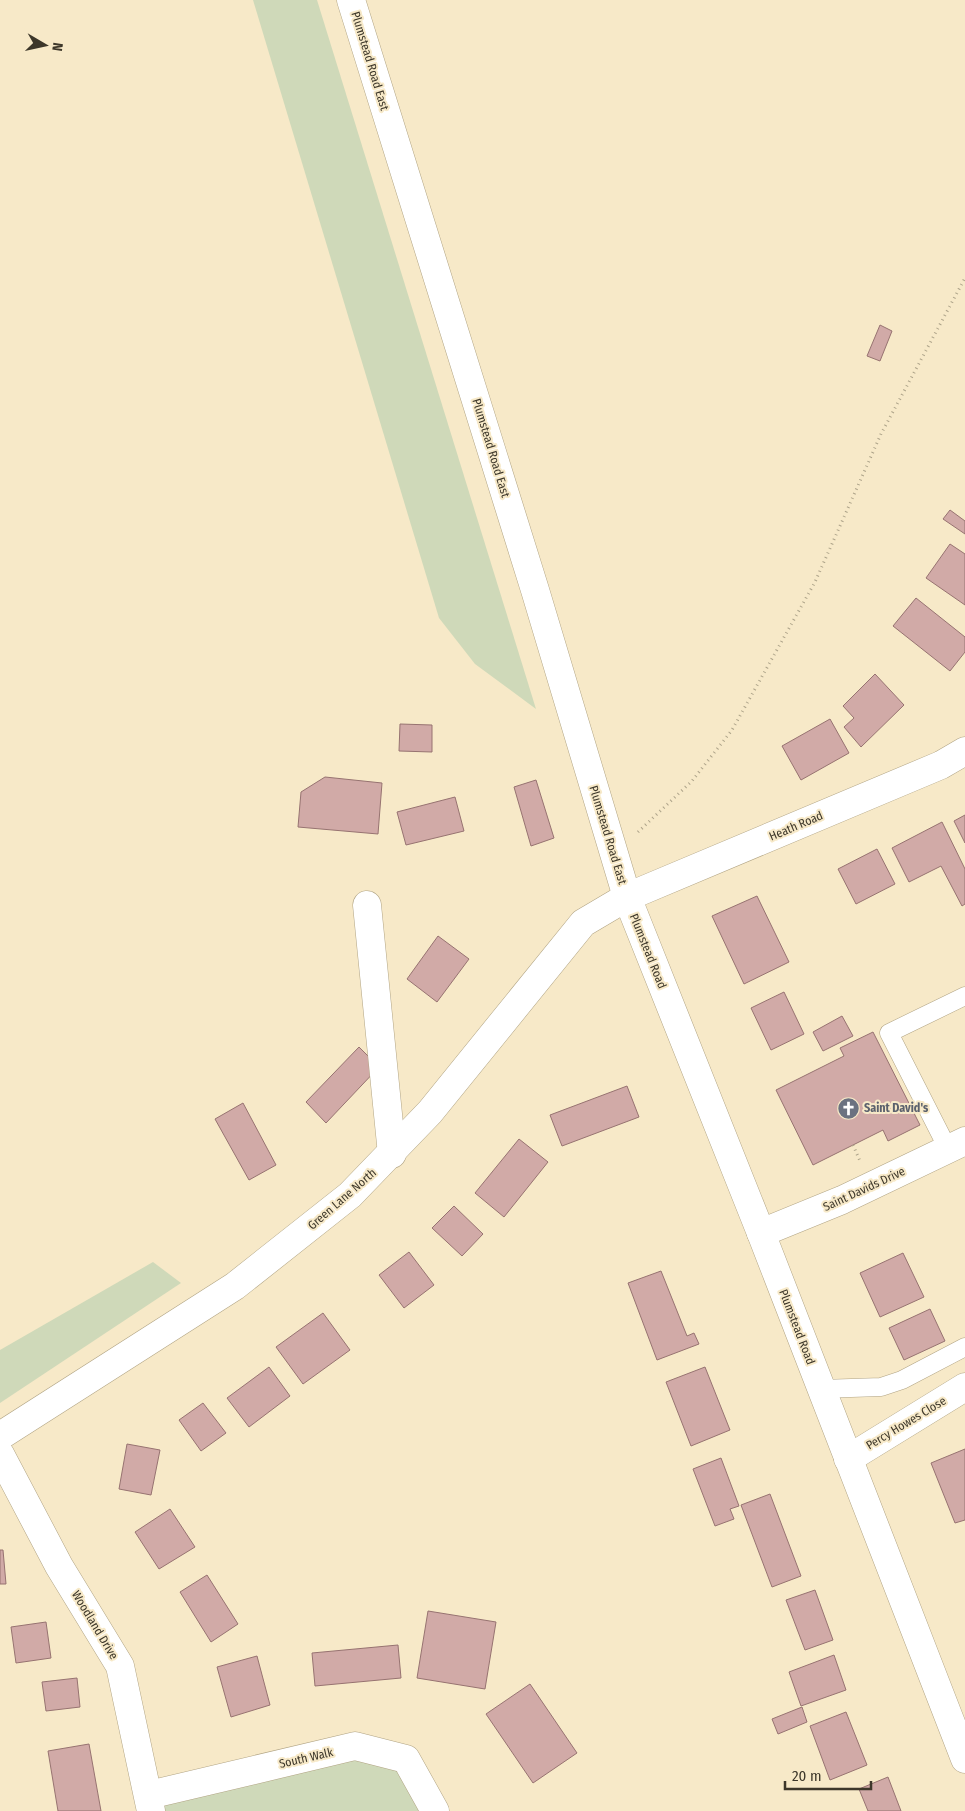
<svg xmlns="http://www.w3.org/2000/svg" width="965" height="1811" viewBox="0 0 965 1811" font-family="'Fira Sans Condensed',sans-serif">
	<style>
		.green { fill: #cfd9b9 }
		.building { fill: #d1aaa7; stroke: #977371 }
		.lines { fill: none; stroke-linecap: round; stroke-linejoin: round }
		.service-casing { stroke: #b1a484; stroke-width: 19 }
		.minor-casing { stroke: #b1a484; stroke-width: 29 }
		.tertiary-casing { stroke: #b1a484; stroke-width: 29 }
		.path { stroke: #aea48a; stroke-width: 3; stroke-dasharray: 1 4; stroke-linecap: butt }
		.service { stroke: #fff; stroke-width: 18 }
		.minor { stroke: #fff; stroke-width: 28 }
		.tertiary { stroke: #fff; stroke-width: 28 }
		.labels { text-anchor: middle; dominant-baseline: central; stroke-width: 4; stroke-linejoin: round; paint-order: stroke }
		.street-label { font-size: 12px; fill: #3d372a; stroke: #f7e9c8 }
		.worship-label { font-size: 12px; font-weight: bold; fill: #5b616d; stroke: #f7e9c8; text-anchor: start }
	</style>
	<rect width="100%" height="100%" fill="#f7e9c8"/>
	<g class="green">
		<path d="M253,0H317L536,709L475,664L439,618Z"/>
		<path d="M153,1262L181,1283L0,1403V1350Z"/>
		<path d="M355,1746L406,1759L435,1811H151L149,1795Z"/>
	</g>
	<g class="building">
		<path d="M880,325L892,331L880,361L867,356Z"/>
		<path d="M950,510L965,521V534L943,519Z"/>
		<path d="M950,544L965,554V605L926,578Z"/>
		<path d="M916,598L965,637V652L950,671L893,626Z"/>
		<path d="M875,674L904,705L861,747L844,727L854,718L843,706Z"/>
		<path d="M830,719L849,753L801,780L782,746Z"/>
		<path d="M400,724L432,725V752L399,751Z"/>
		<path d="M325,777L382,783L378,834L298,827L301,792Z"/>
		<path d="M536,780L554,838L531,846L514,787Z"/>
		<path d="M455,797L464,831L406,845L397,812Z"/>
		<path d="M965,815V843L954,821Z"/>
		<path d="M942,822L965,869V904L962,906L941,866L909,882L892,848Z"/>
		<path d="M877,849L895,884L856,904L838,869Z"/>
		<path d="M757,896L789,962L744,984L712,916Z"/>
		<path d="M438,936L469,959L437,1002L407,979Z"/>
		<path d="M784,992L804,1034L771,1050L751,1008Z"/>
		<path d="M842,1016L853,1036L823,1051L813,1032Z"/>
		<path d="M873,1032L920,1125L888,1141L883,1130L813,1165L776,1090L844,1056L840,1048Z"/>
		<path d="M359,1047L379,1067L326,1123L306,1102Z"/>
		<path d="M627,1086L639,1117L562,1146L550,1115Z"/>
		<path d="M243,1103L276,1165L249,1180L215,1119Z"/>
		<path d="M519,1139L548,1162L504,1217L475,1193Z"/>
		<path d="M454,1206L483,1234L462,1256L432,1228Z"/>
		<path d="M409,1252L434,1285L404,1308L379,1275Z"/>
		<path d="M903,1253L924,1297L880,1317L860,1273Z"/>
		<path d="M661,1271L687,1336L694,1333L699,1344L657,1360L628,1283Z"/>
		<path d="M930,1309L945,1341L904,1360L889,1328Z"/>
		<path d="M323,1313L350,1350L303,1384L276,1347Z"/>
		<path d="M269,1367L290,1396L249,1427L227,1398Z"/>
		<path d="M705,1367L730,1430L691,1446L666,1382Z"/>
		<path d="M203,1403L226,1433L201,1451L179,1420Z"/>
		<path d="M127,1444L160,1450L151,1495L119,1489Z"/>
		<path d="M965,1449V1520L955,1523L931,1463Z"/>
		<path d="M721,1458L739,1506L730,1509L734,1519L715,1526L693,1469Z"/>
		<path d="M770,1494L801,1576L772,1587L741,1505Z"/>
		<path d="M170,1509L195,1547L159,1569L135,1532Z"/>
		<path d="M0,1550H3L6,1584H0Z"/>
		<path d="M207,1575L238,1624L211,1642L180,1592Z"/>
		<path d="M815,1590L833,1640L805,1650L786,1600Z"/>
		<path d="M428,1611L496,1622L485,1689L417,1678Z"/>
		<path d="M46,1622L51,1658L16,1663L11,1627Z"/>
		<path d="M398,1645L401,1678L315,1686L312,1653Z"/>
		<path d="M834,1655L846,1690L801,1706L789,1672Z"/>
		<path d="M257,1656L270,1705L231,1717L217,1667Z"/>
		<path d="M77,1678L80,1707L46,1711L42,1682Z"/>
		<path d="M530,1684L577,1753L533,1783L486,1714Z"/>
		<path d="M802,1707L807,1722L778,1734L772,1719Z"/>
		<path d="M846,1712L867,1765L830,1780L810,1726Z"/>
		<path d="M89,1744L101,1811H58L48,1751Z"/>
		<path d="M888,1777L901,1811H868L859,1789Z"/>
	</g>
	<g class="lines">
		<defs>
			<g id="service">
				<path d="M948,1149L889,1033L965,996"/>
				<path d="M821,1389L881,1387L902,1380L965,1347"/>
			</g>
			<g id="minor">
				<path d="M627,897L941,765L965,751"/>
				<path d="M367,905L392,1154"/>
				<path d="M761,1233L842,1200L965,1141"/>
				<path d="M0,1454L59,1566L120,1666L151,1811"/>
				<path d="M848,1459L965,1387"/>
				<path d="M149,1795L355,1746L406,1759L435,1811"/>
			</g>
			<g id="tertiary">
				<path d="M351,0L535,590L627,897L761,1233L965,1759"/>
				<path d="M0,1436L235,1286L350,1195L430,1112L583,923L627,897"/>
			</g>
		</defs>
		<use href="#service" class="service-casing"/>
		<use href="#minor" class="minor-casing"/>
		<use href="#tertiary" class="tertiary-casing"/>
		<g class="path">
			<path d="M638,832L692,781L732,730L815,582L881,434L965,278"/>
			<path d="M853,1145L860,1161"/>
		</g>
		<use href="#service" class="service"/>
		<use href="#minor" class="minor"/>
		<use href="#tertiary" class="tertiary"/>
	</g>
	<defs>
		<symbol id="church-disc" viewBox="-11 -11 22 22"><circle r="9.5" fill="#6b7280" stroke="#f7e9c8"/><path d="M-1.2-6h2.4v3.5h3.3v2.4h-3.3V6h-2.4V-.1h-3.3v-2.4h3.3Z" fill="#fff"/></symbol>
	</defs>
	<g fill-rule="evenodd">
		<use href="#church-disc" x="836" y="1096" width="25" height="25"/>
	</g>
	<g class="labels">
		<g class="street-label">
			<text transform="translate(370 61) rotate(73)">Plumstead Road East</text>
			<text transform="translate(491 448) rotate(73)">Plumstead Road East</text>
			<text transform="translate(796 826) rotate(-23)">Heath Road</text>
			<text transform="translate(608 835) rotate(73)">Plumstead Road East</text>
			<text transform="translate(648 951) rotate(68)">Plumstead Road</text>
			<text transform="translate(864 1189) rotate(-25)">Saint Davids Drive</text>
			<text transform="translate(342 1199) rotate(-41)">Green Lane North</text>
			<text transform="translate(797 1327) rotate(69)">Plumstead Road</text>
			<text transform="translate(906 1423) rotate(-31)">Percy Howes Close</text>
			<text transform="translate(95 1625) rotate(59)">Woodland Drive</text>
			<text transform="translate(306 1758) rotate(-13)">South Walk</text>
		</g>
		<g class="worship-label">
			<text x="864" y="1108">Saint David's</text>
		</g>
	</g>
	<g transform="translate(45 45) rotate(99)" stroke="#f7e9c8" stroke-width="4" paint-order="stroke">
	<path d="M0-4L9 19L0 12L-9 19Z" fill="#3d372a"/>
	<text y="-8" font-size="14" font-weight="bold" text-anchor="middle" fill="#3d372a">N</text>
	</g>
	<path d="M785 1781v8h86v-8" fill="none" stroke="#3d372a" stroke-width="2.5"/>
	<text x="792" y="1781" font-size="15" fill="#3d372a" stroke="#f7e9c8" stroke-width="4" paint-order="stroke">20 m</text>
</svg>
